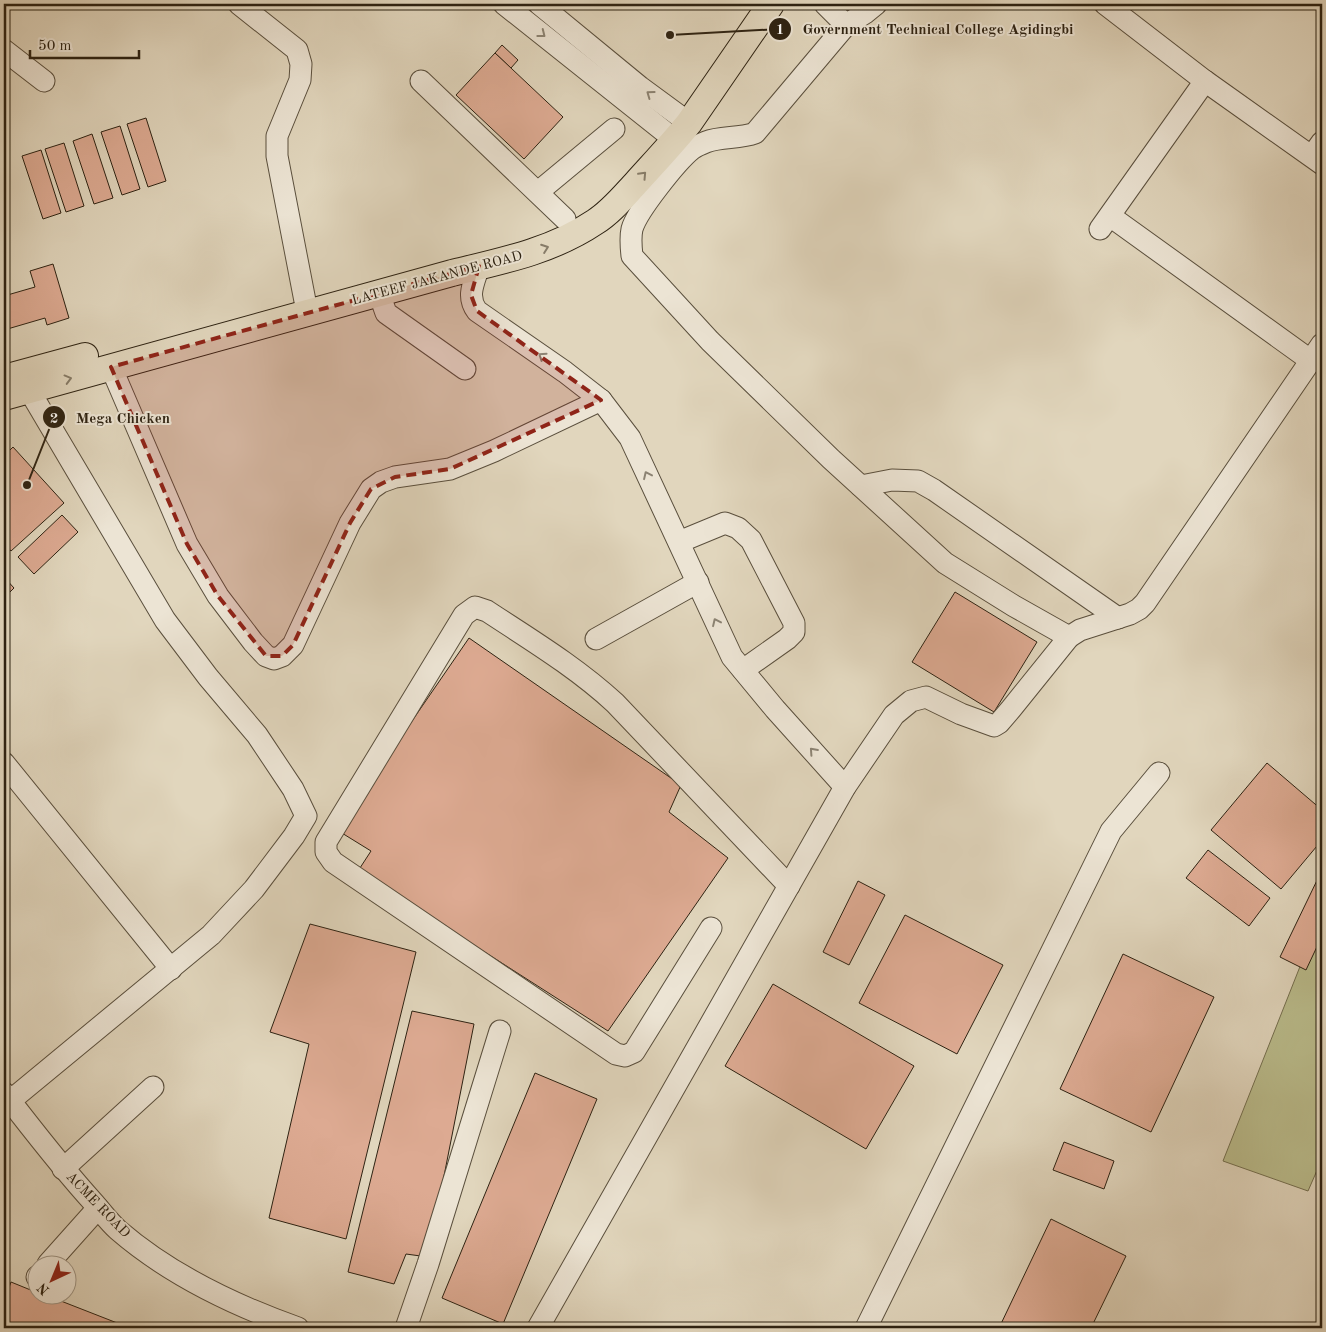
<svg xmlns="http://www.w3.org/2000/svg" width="1326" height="1332" viewBox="0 0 1326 1332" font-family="'Old Standard TT',serif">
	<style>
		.green { fill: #babc8c; stroke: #746f4f }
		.building { fill: #ddaa92; stroke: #2d2212 }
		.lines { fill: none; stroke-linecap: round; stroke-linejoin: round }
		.minor-casing { stroke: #5a4f3d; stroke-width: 23 }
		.major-casing { stroke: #2d2212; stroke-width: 28 }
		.minor { stroke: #ece4d4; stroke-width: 21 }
		.major { stroke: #e1d6bd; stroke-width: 26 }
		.oneway { stroke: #8c8373 }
		.oneway2 { stroke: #877c68 }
		.marked { fill: #8f2418; fill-opacity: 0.2; stroke: #8f2418; stroke-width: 4; stroke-dasharray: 10 6; stroke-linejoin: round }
		.labels { text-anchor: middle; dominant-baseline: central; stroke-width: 4; stroke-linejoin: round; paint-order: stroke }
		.street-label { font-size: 14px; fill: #2d2212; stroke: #ece4d4 }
		.leader { fill: none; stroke: #2d2212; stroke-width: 2 }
		.callout-dot { fill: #2d2212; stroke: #ece4d4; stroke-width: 2 }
		.mark-label { font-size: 15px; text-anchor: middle; font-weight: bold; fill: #fff }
		.callout-label { font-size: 15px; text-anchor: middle; font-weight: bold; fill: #2d2212; stroke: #ece4d4; stroke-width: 4; stroke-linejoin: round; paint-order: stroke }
	</style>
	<rect width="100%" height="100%" fill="#e1d6bd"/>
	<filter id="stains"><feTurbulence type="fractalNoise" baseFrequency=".004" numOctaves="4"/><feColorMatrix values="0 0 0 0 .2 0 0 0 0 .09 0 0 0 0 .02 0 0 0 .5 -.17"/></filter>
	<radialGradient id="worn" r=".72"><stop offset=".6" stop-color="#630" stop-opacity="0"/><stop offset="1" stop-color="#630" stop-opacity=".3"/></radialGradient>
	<path class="green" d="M1322,911V1159L1308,1191L1223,1161Z"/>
	<g class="building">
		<path d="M502,45L518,60L511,68L495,53Z"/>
		<path d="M495,53L563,117L524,159L456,95Z"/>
		<path d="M146,118L166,181L148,187L127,124Z"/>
		<path d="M120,126L140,189L122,195L101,132Z"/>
		<path d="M92,134L113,198L94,204L73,141Z"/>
		<path d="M64,143L84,206L66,212L45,149Z"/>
		<path d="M41,150L61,213L43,219L22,156Z"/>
		<path d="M53,264L69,318L47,325L45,318L4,330V296L35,287L30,271Z"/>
		<path d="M13,447L64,503L11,551L4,543V456Z"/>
		<path d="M62,515L78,532L34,574L18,557Z"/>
		<path d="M4,577L14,588L4,598Z"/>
		<path d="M955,592L1037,642L994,712L912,662Z"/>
		<path d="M469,638L681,785L669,812L728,858L608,1031L358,871L371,851L337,830Z"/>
		<path d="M1267,763L1322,810V840L1281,889L1211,830Z"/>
		<path d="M1208,850L1270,898L1249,926L1186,878Z"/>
		<path d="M1322,870V936L1306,970L1280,957Z"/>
		<path d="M858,881L885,895L849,965L823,952Z"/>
		<path d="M905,915L1003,965L957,1054L859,1003Z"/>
		<path d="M310,924L416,952L346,1239L269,1218L309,1044L270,1032Z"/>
		<path d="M1123,954L1214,997L1151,1132L1060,1089Z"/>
		<path d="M773,984L914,1066L866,1149L725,1066Z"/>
		<path d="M412,1011L474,1024L428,1257L406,1254L394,1284L348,1272Z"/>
		<path d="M535,1073L597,1099L503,1324L442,1298Z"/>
		<path d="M1064,1142L1114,1161L1104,1189L1053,1170Z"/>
		<path d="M1051,1219L1126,1256L1091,1328H999Z"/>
		<path d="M11,1282L38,1293V1294H43L130,1328H4V1301Z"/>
	</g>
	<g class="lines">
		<defs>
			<g id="minor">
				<path d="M239,4L297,50L301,64L300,80L277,136V156L305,301"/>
				<path d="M504,4L675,140"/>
				<path d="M539,4L640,87L689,123"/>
				<path d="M825,4L846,25"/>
				<path d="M876,4L865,13L846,25L755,133C739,139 721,136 706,142C701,144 696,146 692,149C677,161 637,211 632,229C630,238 631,247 632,256L710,341L831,459L945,563L1014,606L1069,637"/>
				<path d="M1105,4L1205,81L1322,164"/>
				<path d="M4,50L44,81"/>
				<path d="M421,81L565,219"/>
				<path d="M1312,156L1322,142"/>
				<path d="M538,192L614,129"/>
				<path d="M1110,216L1310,360"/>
				<path d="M1100,229L1205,81"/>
				<path d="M479,266C474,283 466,296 477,311L565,372L601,400L630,438L732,657L775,709L845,787"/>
				<path d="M379,293L386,313L465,369"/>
				<path d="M111,367L187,544L218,596L253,642L266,656L274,659L282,656L293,645L350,523L371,489L381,482L395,477L450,469L494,451L601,400"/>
				<path d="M861,486L892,480L918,481L934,490L1118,618"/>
				<path d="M679,542L725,523L738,528L751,540L794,623V632L787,639L743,670"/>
				<path d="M596,639L698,582"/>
				<path d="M4,763L171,969"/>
				<path d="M711,928L634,1052L625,1056L616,1054L333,862L326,852V842L464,615L475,607L487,611C531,640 576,667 615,703L789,886"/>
				<path d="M4,1093C33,1130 61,1167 93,1202C101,1211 109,1222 118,1230C170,1275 233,1305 298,1328"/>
				<path d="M10,1101L211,935L254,889L294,836L306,816L293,789L257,735L208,677L165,620L29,390"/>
				<path d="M63,1169L153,1087"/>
				<path d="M48,1264L98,1208"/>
				<path d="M37,1277L38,1276"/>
				<path d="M406,1328L428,1264L500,1031"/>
				<path d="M538,1328L845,787L894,715L911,701L926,697L961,714L994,726L999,723L1011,709L1069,637L1080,630L1130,614L1139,609L1145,603L1322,344"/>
				<path d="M866,1328L1111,831L1159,773"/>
			</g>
			<g id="major">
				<path d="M4,378L85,356"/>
				<path d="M4,397L452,273C502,261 552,251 595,222C611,212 623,197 636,183C654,163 672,144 689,123L771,4"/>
			</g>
		</defs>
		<use href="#minor" class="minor-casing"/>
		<use href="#major" class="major-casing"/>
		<use href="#minor" class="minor"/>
		<use href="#major" class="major"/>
	</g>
	<defs><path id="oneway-chevron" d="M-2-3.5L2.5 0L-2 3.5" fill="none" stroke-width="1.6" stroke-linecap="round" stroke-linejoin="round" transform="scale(1.25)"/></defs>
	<g class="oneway">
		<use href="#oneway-chevron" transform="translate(542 34) rotate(38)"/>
		<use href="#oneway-chevron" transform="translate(650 94) rotate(-144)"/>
		<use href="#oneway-chevron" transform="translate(542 356) rotate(-145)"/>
		<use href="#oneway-chevron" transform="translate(647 475) rotate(-115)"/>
		<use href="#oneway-chevron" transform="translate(716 622) rotate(-115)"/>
		<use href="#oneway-chevron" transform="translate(813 751) rotate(-132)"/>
	</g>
	<g class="oneway2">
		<use href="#oneway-chevron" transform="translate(643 175) rotate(-47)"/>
		<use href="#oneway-chevron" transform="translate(545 248) rotate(-20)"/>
		<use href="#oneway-chevron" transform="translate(68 379) rotate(-15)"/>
	</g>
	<path class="marked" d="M479,266L471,295L477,311L601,400L450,469L395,477L371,489L350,523L293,645L282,656H266L218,596L187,544L111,367Z"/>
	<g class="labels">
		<g class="street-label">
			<text transform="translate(437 278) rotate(-15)">LATEEF JAKANDE ROAD</text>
			<text transform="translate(98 1205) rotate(46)">ACME ROAD</text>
		</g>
	</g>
	<path class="leader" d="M670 35L780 29M27 485L54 417"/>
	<g class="callout-dot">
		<circle cx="670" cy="35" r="5"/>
		<circle cx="27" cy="485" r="5"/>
		<circle cx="780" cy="29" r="12"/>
		<circle cx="54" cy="417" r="12"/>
	</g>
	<g class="mark-label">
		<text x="780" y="34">1</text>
		<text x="54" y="423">2</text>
	</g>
	<g class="callout-label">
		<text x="938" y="34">Government Technical College Agidingbi</text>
		<text x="123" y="423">Mega Chicken</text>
	</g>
	<rect width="1326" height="1332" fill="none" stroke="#e1d6bd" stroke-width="20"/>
	<rect x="5" y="5" width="1316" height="1322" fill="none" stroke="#2d2212" stroke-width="2.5"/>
	<rect x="10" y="10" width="1306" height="1312" fill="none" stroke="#2d2212"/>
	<g transform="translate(52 1280) rotate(224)"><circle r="24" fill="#ece4d4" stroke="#a09686"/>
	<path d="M0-4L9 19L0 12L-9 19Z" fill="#8f2418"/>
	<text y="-8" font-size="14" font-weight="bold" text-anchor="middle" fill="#2d2212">N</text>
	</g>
	<path d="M30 50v8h109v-8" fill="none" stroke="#2d2212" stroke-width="2.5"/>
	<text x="38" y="50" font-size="15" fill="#2d2212" stroke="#ece4d4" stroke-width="4" paint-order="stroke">50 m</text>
	<rect width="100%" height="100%" filter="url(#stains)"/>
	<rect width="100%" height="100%" fill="url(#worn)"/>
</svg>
